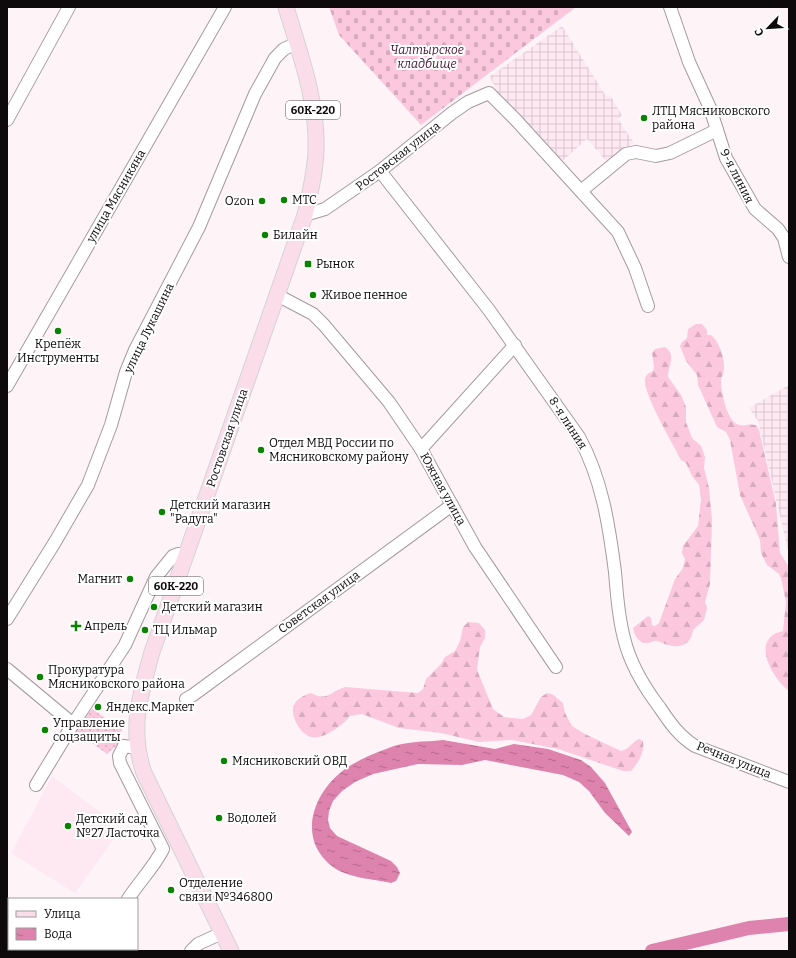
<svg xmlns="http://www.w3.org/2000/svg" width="796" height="958" viewBox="0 0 796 958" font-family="Bitter,serif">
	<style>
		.built { fill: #fee9f2 }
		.industrial { fill: url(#industrial-grid) }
		.forest { fill: url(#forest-firs) }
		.cemetery { fill: url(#cemetery-stones) }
		.park { fill: url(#park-dots) }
		.water { fill: url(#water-ripples) }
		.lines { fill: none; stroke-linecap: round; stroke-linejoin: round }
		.river { stroke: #de83ae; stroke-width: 14 }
		.minor-casing { stroke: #a59a9f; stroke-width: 14 }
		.major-casing { stroke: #d4d3d3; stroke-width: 17 }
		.minor { stroke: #fff; stroke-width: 12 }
		.major { stroke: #fbddea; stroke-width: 15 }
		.poi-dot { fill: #0a8400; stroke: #fff; stroke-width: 1.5 }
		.labels { text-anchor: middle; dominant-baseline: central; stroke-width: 4; stroke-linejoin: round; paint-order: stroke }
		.shield { fill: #fff; stroke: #565455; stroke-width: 1 }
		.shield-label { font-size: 11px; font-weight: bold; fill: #0e0a0c }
		.park-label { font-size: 12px; font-style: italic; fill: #48102f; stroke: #fff }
		.poi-label { font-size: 12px; fill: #0e0a0c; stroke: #fff; text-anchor: start }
		.street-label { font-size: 12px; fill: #0e0a0c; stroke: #fff }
	</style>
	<defs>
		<pattern id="industrial-grid" width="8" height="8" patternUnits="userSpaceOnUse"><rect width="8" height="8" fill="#fee9f2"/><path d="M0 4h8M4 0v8" fill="none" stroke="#d8c6ce"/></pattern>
		<pattern id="forest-firs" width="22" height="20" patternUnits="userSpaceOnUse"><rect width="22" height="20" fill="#fcc8de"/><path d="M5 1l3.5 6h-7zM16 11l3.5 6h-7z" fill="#d7aabd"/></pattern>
		<pattern id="cemetery-stones" width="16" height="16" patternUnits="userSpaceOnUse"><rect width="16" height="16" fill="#fcc8de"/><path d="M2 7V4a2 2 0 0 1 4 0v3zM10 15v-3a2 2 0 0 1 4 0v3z" fill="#d7aabd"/></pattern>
		<pattern id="park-dots" width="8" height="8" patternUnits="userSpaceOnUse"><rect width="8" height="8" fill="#fcc8de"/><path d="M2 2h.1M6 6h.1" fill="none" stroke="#d7aabd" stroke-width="1.8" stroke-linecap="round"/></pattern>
		<pattern id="water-ripples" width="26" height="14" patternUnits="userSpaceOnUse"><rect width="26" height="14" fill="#de83ae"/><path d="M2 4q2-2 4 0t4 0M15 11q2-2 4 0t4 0" fill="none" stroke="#b2698c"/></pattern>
	</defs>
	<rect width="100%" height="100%" fill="#fef4f8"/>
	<path class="built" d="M52,776L105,816L116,836L75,893L11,853Z"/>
	<g class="industrial">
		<path d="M562,26L606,96L610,95L622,115L618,119L634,143L608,163L587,139L560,163L493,88L495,86L489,77Z"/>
		<path d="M789,385V555L758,421L749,408Z"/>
	</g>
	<g class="forest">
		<path d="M696,324H702L707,330V335H711C719,341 725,359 724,369C724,373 721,377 721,381C721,392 727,420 737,424C743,427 748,423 756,425L759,430L776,504L780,553L789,567V691C772,678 749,638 783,631L786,602L781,578L779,574L767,565L761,553L760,540L740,495L730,440L726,432L717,427L698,385L697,375L686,361L680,346L682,342L687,338L688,329Z"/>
		<path d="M665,347C677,355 668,366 668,377L681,395L686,407V422L692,438L701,446L705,457L704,468L709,488L712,520L710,584L705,602L707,608L704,620L693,630C691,644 681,649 668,645C664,644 659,641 656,641C653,641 649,644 646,643C638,643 634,634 633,628L648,616L651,618L652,625L655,626L659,623L675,579L683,568L685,559L682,553L683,546L698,526L701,499L699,485L692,476L686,463L681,460C673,444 643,394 645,379C646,374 649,373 653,371L654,367L652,353L655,349Z"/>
		<path d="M468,622L479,623L485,630V638L480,647L477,670L493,709L504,717L523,719L531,715L541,697L547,693L552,694L563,703L565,713L572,726L585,734L621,751C630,749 632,742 639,739L643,741C645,752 638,763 631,771H623L558,749L512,740L479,742L441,733L399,728L362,714L350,716C343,725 324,740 311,737C301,735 289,715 294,705C297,698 305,695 311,693C328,702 329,692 345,687L418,693L423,689L426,679L441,664L445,657L455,651L460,641L463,627Z"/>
	</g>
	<path class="cemetery" d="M329,7H576L421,125L339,35Z"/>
	<path class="park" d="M92,709L122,729L117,745L107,754L76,731Z"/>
	<path class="water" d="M443,740L495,749L514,744L548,749L581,760L591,767L605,783L632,832L629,836L605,813L589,791L579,782L563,775L485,760L462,765L418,764L373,774L355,782L342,791L333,801L329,811L328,820L330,828L337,836L391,861L397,867L400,873L396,881L391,883C373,879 348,878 333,867C298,841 311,797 340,773C352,763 371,754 386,749C403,741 424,742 443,740Z"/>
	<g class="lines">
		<path class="river" d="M652,951L749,928L789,924"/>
		<defs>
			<g id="minor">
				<path d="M670,7L689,62L710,108L726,158L755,209L778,229L784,238L789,257"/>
				<path d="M7,120L69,7"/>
				<path d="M380,171L489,310L579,437C602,479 609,525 615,572C617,594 618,616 624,638C630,664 644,687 660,708C670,723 679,736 695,746L789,782"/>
				<path d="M581,191L626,154L636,152L656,156L670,153L717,130"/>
				<path d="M305,215L325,209L380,171L452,113L468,102L489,93L515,119L618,232L635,268L648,306"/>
				<path d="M277,295L313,314L324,325L389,402L421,449L475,547L556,667"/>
				<path d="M7,386L225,7"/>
				<path d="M421,449L515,345"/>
				<path d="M7,619L55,542L88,485L111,425L126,372L135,350L199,227L255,94L275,58L284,49L297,43"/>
				<path d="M7,669L73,724"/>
				<path d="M186,699L193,695L452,505"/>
				<path d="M36,785L73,724L125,645L156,577L173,556L178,554H187"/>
				<path d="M128,899C139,882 154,867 163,849L120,763L119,756L124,746L137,748"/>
				<path d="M100,951L101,949"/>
				<path d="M191,951L198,944L222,933"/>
			</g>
			<path id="major" d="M231,951L144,773C129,729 140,695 152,652L305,215C310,194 315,173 316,151C318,102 300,54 286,7"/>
		</defs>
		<use href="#minor" class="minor-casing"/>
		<use href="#major" class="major-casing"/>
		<use href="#minor" class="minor"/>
		<use href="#major" class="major"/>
	</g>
	<g class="poi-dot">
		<circle cx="644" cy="118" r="4"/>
		<circle cx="284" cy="200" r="4"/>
		<circle cx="262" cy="201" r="4"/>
		<circle cx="265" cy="235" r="4"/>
		<rect x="304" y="260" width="8" height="8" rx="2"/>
		<circle cx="313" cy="295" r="4"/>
		<circle cx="58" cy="331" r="4"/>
		<circle cx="261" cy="450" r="4"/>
		<circle cx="162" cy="512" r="4"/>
		<circle cx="130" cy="579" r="4"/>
		<circle cx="154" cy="607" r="4"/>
		<path d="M74 620h4v4h4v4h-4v4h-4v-4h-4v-4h4z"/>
		<circle cx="145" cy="630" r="4"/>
		<circle cx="40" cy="677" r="4"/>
		<circle cx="98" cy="707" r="4"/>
		<circle cx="45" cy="730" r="4"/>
		<circle cx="224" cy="761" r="4"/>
		<circle cx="219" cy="818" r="4"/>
		<circle cx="68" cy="826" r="4"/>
		<circle cx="171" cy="890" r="4"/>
	</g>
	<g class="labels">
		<g class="shield">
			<rect x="286" y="101" width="54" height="18" rx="3"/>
			<rect x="149" y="577" width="54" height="18" rx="3"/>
		</g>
		<g class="shield-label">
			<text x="313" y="110">60К-220</text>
			<text x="176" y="586">60К-220</text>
		</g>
		<g class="park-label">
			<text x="427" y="50">Чалтырское<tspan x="427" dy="14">кладбище</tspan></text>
		</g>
		<g class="poi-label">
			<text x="652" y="111">ЛТЦ Мясниковского<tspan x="652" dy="14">района</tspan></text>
			<text x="292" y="200">МТС</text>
			<text x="254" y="201" text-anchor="end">Ozon</text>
			<text x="273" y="235">Билайн</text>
			<text x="316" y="264">Рынок</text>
			<text x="321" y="295">Живое пенное</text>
			<text x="58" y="344" text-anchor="middle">Крепёж<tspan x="58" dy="14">Инструменты</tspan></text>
			<text x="269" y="443">Отдел МВД России по<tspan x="269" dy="14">Мясниковскому району</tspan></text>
			<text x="170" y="505">Детский магазин<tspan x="170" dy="14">"Радуга"</tspan></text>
			<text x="122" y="579" text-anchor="end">Магнит</text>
			<text x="162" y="607">Детский магазин</text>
			<text x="84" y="626">Апрель</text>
			<text x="153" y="630">ТЦ Ильмар</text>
			<text x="48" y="670">Прокуратура<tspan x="48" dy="14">Мясниковского района</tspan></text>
			<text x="106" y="707">Яндекс.Маркет</text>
			<text x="53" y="723">Управление<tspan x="53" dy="14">соцзащиты</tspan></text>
			<text x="232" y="761">Мясниковский ОВД</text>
			<text x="227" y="818">Водолей</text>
			<text x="76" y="819">Детский сад<tspan x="76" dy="14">№27 Ласточка</tspan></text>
			<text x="179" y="883">Отделение<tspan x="179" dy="14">связи №346800</tspan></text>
		</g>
		<g class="street-label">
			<text transform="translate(398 156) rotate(-38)">Ростовская улица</text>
			<text transform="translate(737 176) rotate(63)">9-я линия</text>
			<text transform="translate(116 196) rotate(-60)">улица Мясникяна</text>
			<text transform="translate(149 328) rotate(-64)">улица Лукашина</text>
			<text transform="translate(568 423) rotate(57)">8-я линия</text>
			<text transform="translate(227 438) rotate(-71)">Ростовская улица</text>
			<text transform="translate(443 489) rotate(61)">Южная улица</text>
			<text transform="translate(319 602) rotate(-36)">Советская улица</text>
			<text transform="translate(734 760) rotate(22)">Речная улица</text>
		</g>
	</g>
	<rect width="796" height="958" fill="none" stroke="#0e0a0c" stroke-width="16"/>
	<rect x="8" y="898" width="130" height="52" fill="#ffffff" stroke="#9f9d9e"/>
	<rect x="16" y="911" width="20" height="6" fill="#fbddea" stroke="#9f9d9e"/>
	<text x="44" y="918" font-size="12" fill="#0e0a0c">Улица</text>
	<rect x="16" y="928" width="20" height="12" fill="url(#water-ripples)" stroke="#9f9d9e"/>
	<text x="44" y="938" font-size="12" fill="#0e0a0c">Вода</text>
	<g transform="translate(768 28) rotate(245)" stroke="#ffffff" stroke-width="3" paint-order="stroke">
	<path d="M0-3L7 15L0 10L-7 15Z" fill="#0e0a0c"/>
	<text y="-6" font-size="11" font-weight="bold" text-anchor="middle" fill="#0e0a0c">С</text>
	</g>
</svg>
